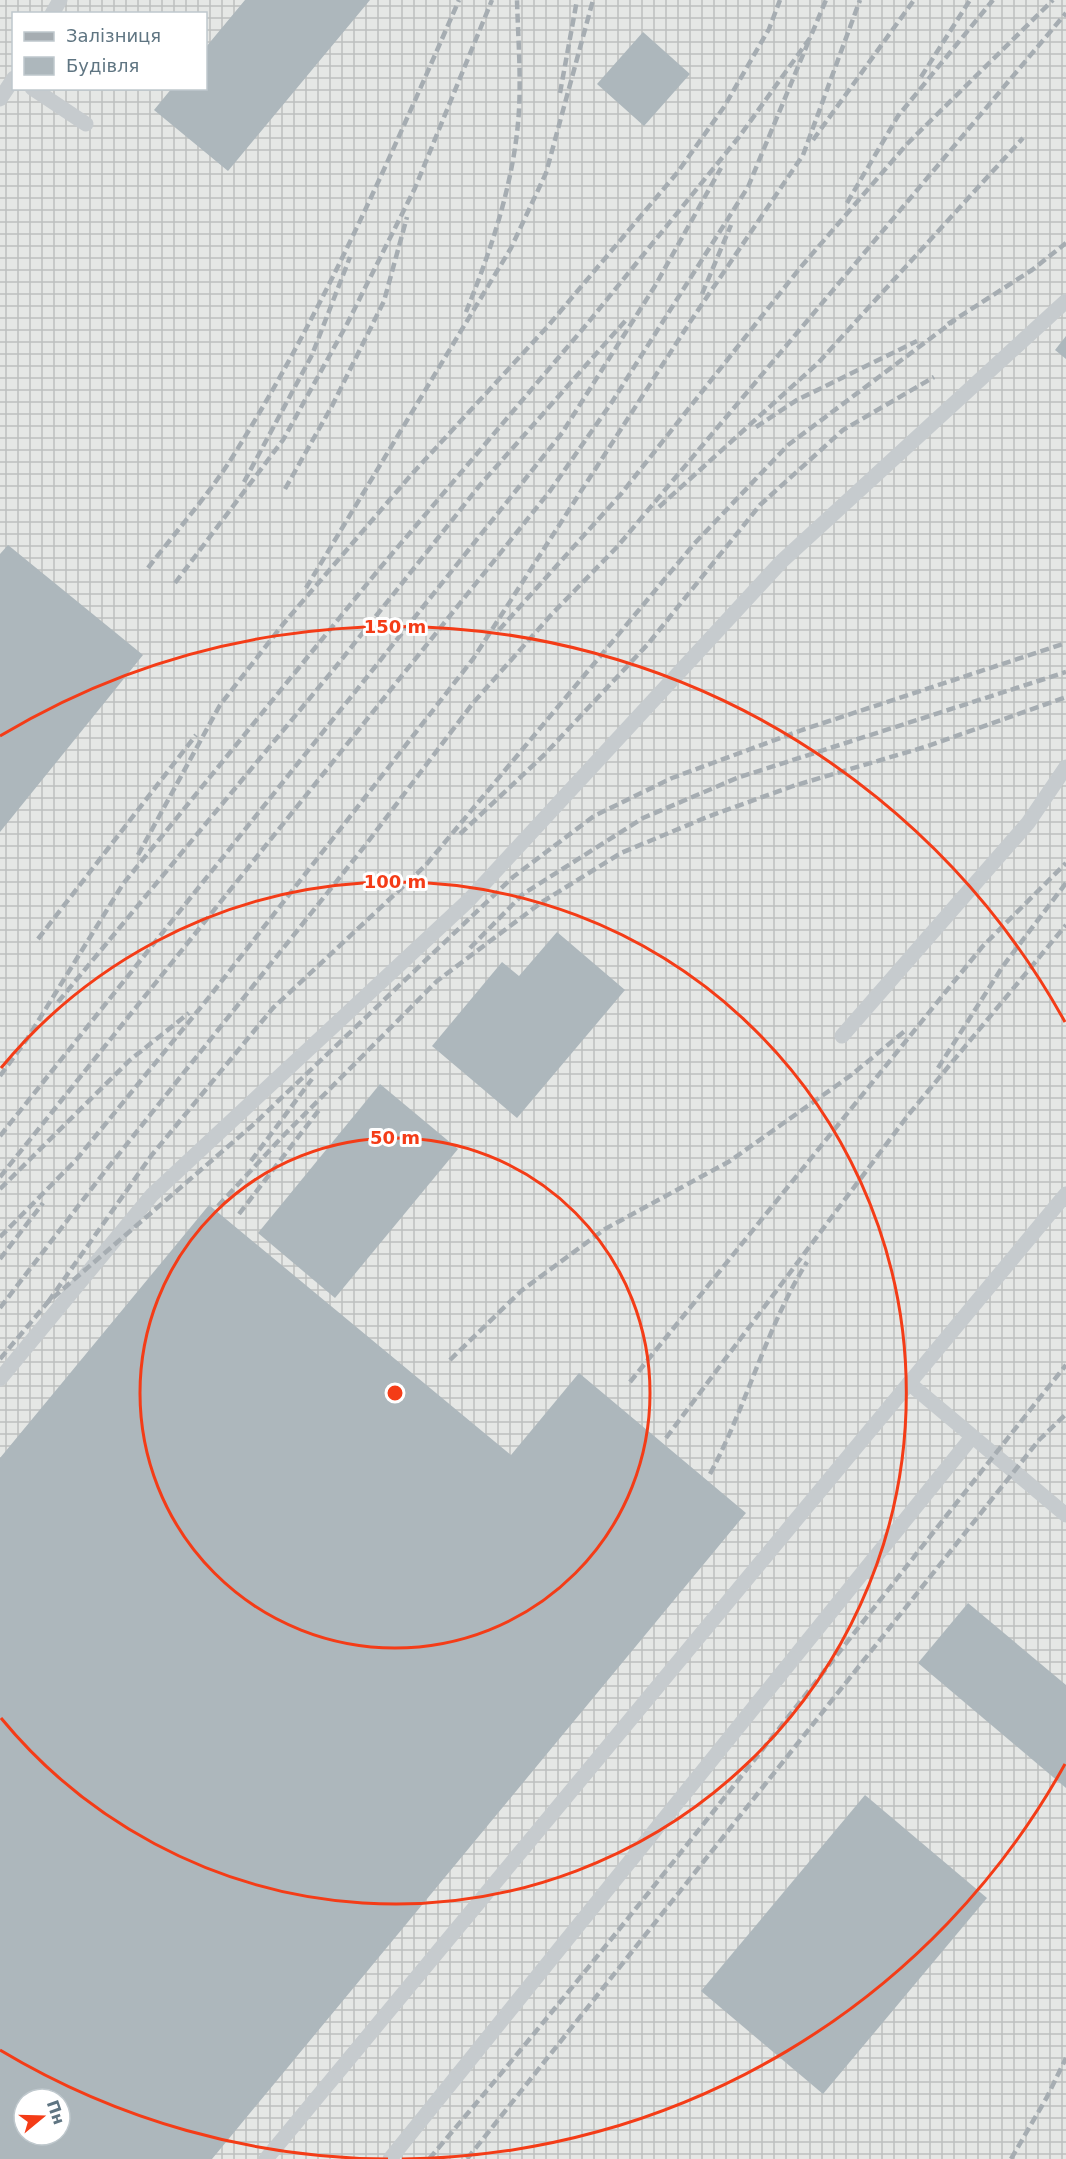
<svg xmlns="http://www.w3.org/2000/svg" width="1066" height="2159" viewBox="0 0 1066 2159" font-family="'DejaVu Sans',sans-serif">
	<style>
		.industrial { fill: url(#industrial-grid); fill-rule: evenodd }
		.building { fill: #adb7bc; fill-rule: evenodd }
		.lines { fill: none; stroke-linecap: round; stroke-linejoin: round }
		.service { stroke: #c6cbce; stroke-width: 15 }
		.rail { stroke: #a6adb2; stroke-width: 4.5; stroke-dasharray: 9 4.5; stroke-linecap: butt }
		.ring { fill: none; stroke: #f43c17; stroke-width: 3 }
		.centre { fill: #f43c17; stroke: #fff; stroke-width: 3 }
		.ring-label { font-size: 18px; text-anchor: middle; font-weight: bold; fill: #f43c17; stroke: #fff; stroke-width: 6; stroke-linejoin: round; paint-order: stroke }
	</style>
	<defs>
		<pattern id="industrial-grid" width="8" height="8" patternUnits="userSpaceOnUse" patternTransform="scale(1.5)"><rect width="8" height="8" fill="#e5e7e5"/><path d="M0 4h8M4 0v8" fill="none" stroke="#bdc0bf"/></pattern>
	</defs>
	<rect width="100%" height="100%" fill="#f7f7f4"/>
	<path class="industrial" d="M0,0H1066V2159H0ZM14,14H206V88H14ZM24,2099H60V2135H24Z"/>
	<g class="building">
		<path d="M245,0H370L228,171L154,110L172,88H206V47Z"/>
		<path d="M643,32L690,74L644,126L597,84Z"/>
		<path d="M1066,336V359L1055,350Z"/>
		<path d="M8,545L143,655L0,832V554Z"/>
		<path d="M557,932L625,990L517,1118L432,1046L502,962L519,976Z"/>
		<path d="M380,1084L458,1149L335,1298L258,1233Z"/>
		<path d="M209,1205L511,1455L579,1373L746,1513L212,2159H0V1458ZM24,2099H60V2135H24Z"/>
		<path d="M968,1603L1066,1685V1788L918,1663Z"/>
		<path d="M865,1795L987,1898L823,2094L701,1991Z"/>
	</g>
	<g class="lines">
		<g class="service">
			<path d="M52,14L60,0"/>
			<path d="M32,88L86,124"/>
			<path d="M0,99L14,78"/>
			<path d="M842,1036L1028,823L1066,767"/>
			<path d="M0,1379L152,1195L468,901L782,561L1066,301"/>
			<path d="M909,1383L1066,1515"/>
			<path d="M266,2159L1066,1194"/>
			<path d="M390,2159L972,1437"/>
		</g>
		<g class="rail">
			<path d="M921,77L970,0"/>
			<path d="M560,93L577,0"/>
			<path d="M813,140L914,0"/>
			<path d="M847,203L898,116L993,0"/>
			<path d="M702,294L731,225"/>
			<path d="M466,312C492,248 515,179 519,110C521,73 518,36 517,0"/>
			<path d="M948,324L1032,270L1066,243"/>
			<path d="M756,427L797,400L917,341"/>
			<path d="M244,482L312,355L350,257"/>
			<path d="M285,489L332,406L384,301L407,217"/>
			<path d="M659,507L818,363L1023,138"/>
			<path d="M148,568C174,534 204,500 228,464C321,318 390,158 459,0"/>
			<path d="M175,583L283,440L347,324L415,188L492,0"/>
			<path d="M306,588L511,248L546,173L593,0"/>
			<path d="M499,630L621,494L800,268L907,144L1053,0"/>
			<path d="M460,834L544,755L648,644L760,505L843,430L934,377"/>
			<path d="M138,855L220,705L284,623L411,475L548,326L677,173L724,107L769,29L780,0"/>
			<path d="M38,939L196,735"/>
			<path d="M470,948L523,894L643,818L737,778L1066,672"/>
			<path d="M58,1002L334,669L480,485L626,320"/>
			<path d="M938,1068L1003,966L1066,883"/>
			<path d="M0,1076L27,1039L123,884L380,568L587,324L739,137L810,38L826,0"/>
			<path d="M0,1136L562,433L655,286L721,168"/>
			<path d="M251,1161L312,1079"/>
			<path d="M0,1177L550,491L612,402L748,187L810,38"/>
			<path d="M0,1189L130,1060L189,1013"/>
			<path d="M218,1206L283,1136L437,981L542,902L621,853L707,817L793,786L928,746L1066,697"/>
			<path d="M239,1214L319,1110"/>
			<path d="M0,1237L76,1160L210,996L473,659L690,322L803,155L860,0"/>
			<path d="M0,1259L43,1203"/>
			<path d="M48,1302L151,1156L273,1008L425,866L694,544L788,445L955,320"/>
			<path d="M0,1308L99,1179L364,847L473,703L551,615L617,547L1066,13"/>
			<path d="M0,1359L48,1302L254,1124L513,877L594,816L672,778L802,730L1066,643"/>
			<path d="M450,1360L521,1291L605,1229L730,1161L850,1076L906,1030"/>
			<path d="M630,1382L982,947L1066,863"/>
			<path d="M666,1438L909,1114L1066,925"/>
			<path d="M710,1474C747,1405 766,1328 807,1262"/>
			<path d="M429,2159C649,1901 854,1630 1066,1365"/>
			<path d="M467,2159L1039,1440L1066,1414"/>
			<path d="M1011,2159L1047,2097L1066,2058"/>
		</g>
	</g>
	<g class="ring">
		<circle cx="395" cy="1393" r="255"/>
		<path d="M1 1068A511 511 0 1 1 1 1718"/>
		<path d="M1065 1764A766 766 0 0 1 402 2159M388 2159A766 766 0 0 1 0 2050M0 736A766 766 0 0 1 1065 1022"/>
	</g>
	<circle cx="395" cy="1393" r="9" class="centre"/>
	<g class="ring-label">
		<text x="395" y="633">150 m</text>
		<text x="395" y="888">100 m</text>
		<text x="395" y="1144">50 m</text>
	</g>
	<rect x="12" y="12" width="195" height="78" fill="#ffffff" stroke="#bfc8cd" stroke-width="1.5"/>
	<rect x="24" y="32" width="30" height="9" fill="#a6adb2" stroke="#bfc8cd" stroke-width="1.5"/>
	<text x="66" y="42" font-size="18" fill="#5f7582">Залізниця</text>
	<rect x="24" y="57" width="30" height="18" fill="#adb7bc" stroke="#bfc8cd" stroke-width="1.5"/>
	<text x="66" y="72" font-size="18" fill="#5f7582">Будівля</text>
	<g transform="translate(42 2117) rotate(71)"><circle r="28" fill="#ffffff" stroke="#bfc8cd" stroke-width="1.5"/>
	<path d="M0-4.5L10 22L0 15L-10 22Z" fill="#f43c17"/>
	<text y="-9" font-size="16" font-weight="bold" text-anchor="middle" fill="#5f7582">Пн</text>
	</g>
</svg>
